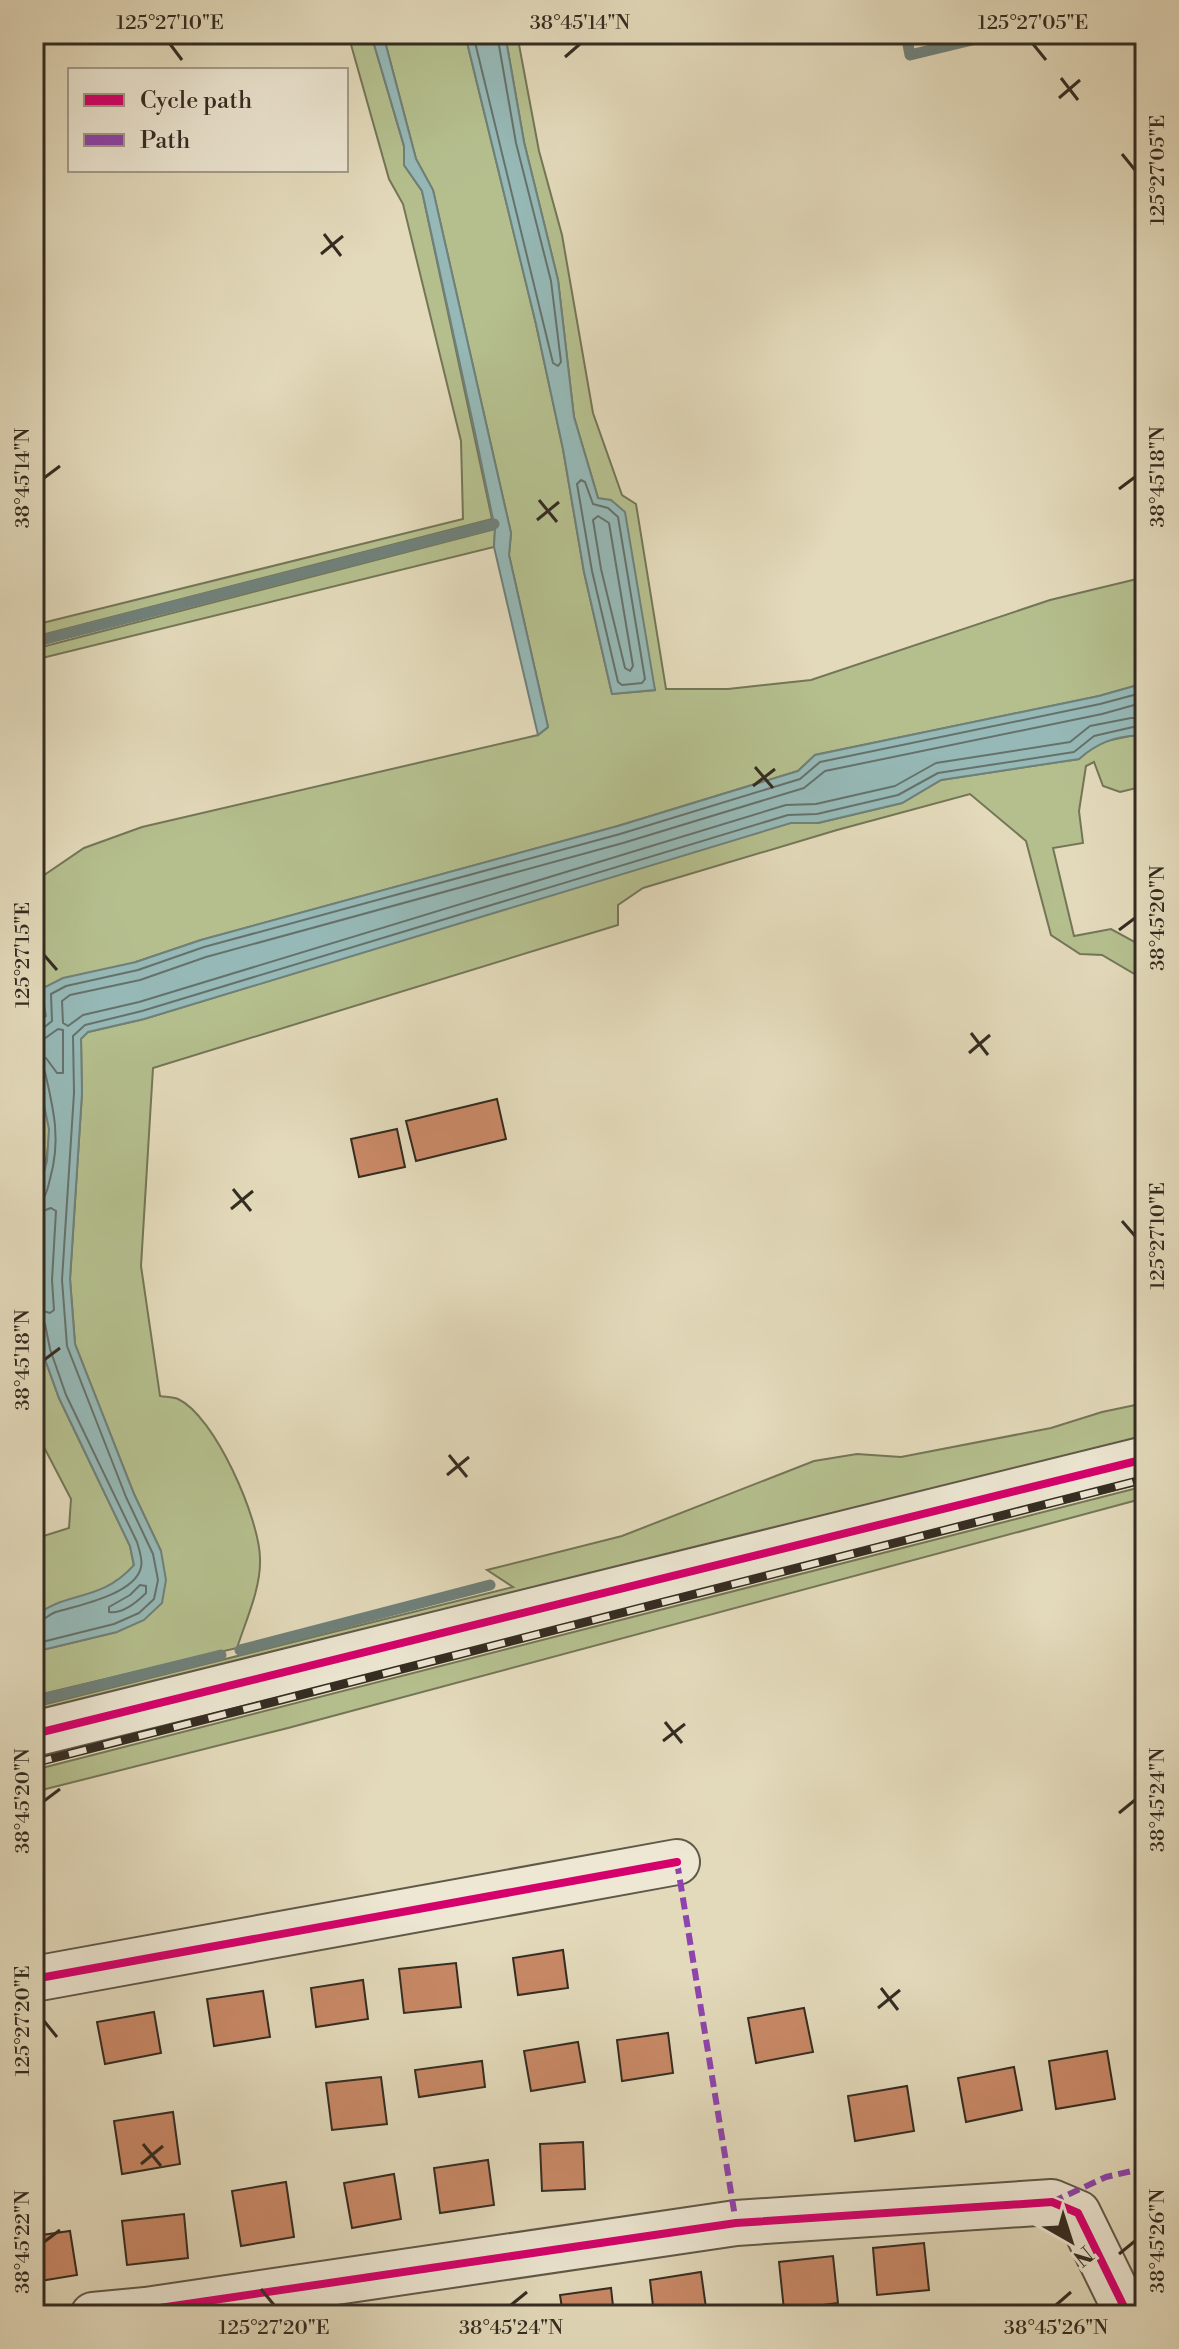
<svg xmlns="http://www.w3.org/2000/svg" width="1179" height="2349" viewBox="0 0 1179 2349" font-family="'Libre Bodoni',serif">
	<style>
		.green { fill: #b5bf8e; stroke: #747658; stroke-width: 2 }
		.water { fill: #96b9b7; stroke: #6f817b; stroke-width: 2 }
		.lines { fill: none; stroke-linecap: round; stroke-linejoin: round }
		.shore { stroke: #65726c; stroke-width: 2 }
		.stream { stroke: #6f817b; stroke-width: 11 }
		.building { fill: #c98967; stroke: #342c22; stroke-width: 2 }
		.minor-casing { stroke: #605848; stroke-width: 48 }
		.minor { stroke: #ede7d3; stroke-width: 44 }
		.rail-casing { stroke: #342c22; stroke-width: 9 }
		.rail { stroke: #ede7d3; stroke-width: 6; stroke-dasharray: 18; stroke-linecap: butt }
		.quiet { stroke: #8e44ad; stroke-width: 6; stroke-dasharray: 12 6; stroke-linecap: butt }
		.cycleway-casing { stroke: #ede7d3; stroke-width: 13 }
		.cycleway { stroke: #d6006c; stroke-width: 8 }
		.ticks { fill: none; stroke: #342c22; stroke-width: 3 }
		.neatline { fill: none; stroke: #342c22; stroke-width: 3 }
		.ticks-label { font-size: 20px; text-anchor: middle; fill: #342c22 }
	</style>
	<rect width="100%" height="100%" fill="#e3dabb"/>
	<filter id="stains"><feTurbulence type="fractalNoise" baseFrequency=".0025" numOctaves="4"/><feColorMatrix values="0 0 0 0 .2 0 0 0 0 .09 0 0 0 0 .02 0 0 0 .5 -.17"/></filter>
	<radialGradient id="worn" r=".72"><stop offset=".6" stop-color="#630" stop-opacity="0"/><stop offset="1" stop-color="#630" stop-opacity=".3"/></radialGradient>
	<g class="green">
		<path d="M348,34H371L404,146V165L422,191L492,519L34,637V625L463,519L461,441L403,204L389,179Z"/>
		<path d="M383,34H465L536,324L563,449L584,572L612,694L655,690L574,417L558,280L524,142L505,34H517L539,151L562,235L593,413L622,495L636,504L666,689H728L811,680L1050,600L1145,577V683L1099,696L815,755L798,771L618,826L201,940L136,962L34,1025V882L84,848L142,827L538,735L548,727L509,555L511,533L433,190L416,159Z"/>
		<path d="M495,529L494,547L34,660V649Z"/>
		<path d="M1135,735L1145,736V786L1120,792L1103,786L1094,762L1086,766L1079,811L1083,843L1053,848L1074,936L1111,929L1144,947L1143,979L1102,955L1080,954L1051,935L1026,841L970,794L837,830L643,888L618,905V925L153,1068L141,1266L160,1396C165,1397 173,1397 178,1399C215,1416 260,1520 260,1559C261,1588 246,1620 237,1648L34,1696V1652L117,1632L161,1551L134,1494L75,1344L70,1279L82,1093L81,1038L88,1032L144,1019L791,822L818,823L902,803L941,780L1079,759L1096,743Z"/>
		<path d="M34,1057C39,1080 49,1108 49,1132C49,1163 36,1191 34,1221Z"/>
		<path d="M34,1305L42,1351L59,1398L130,1546L134,1566C123,1577 113,1586 98,1592C75,1603 55,1600 34,1617V1539L69,1528L71,1499L34,1428Z"/>
		<path d="M1145,1403V1441L34,1725V1707L513,1587L487,1570L622,1536L814,1461L857,1454L901,1457L1051,1428L1102,1412Z"/>
		<path d="M1145,1486V1498L288,1728L34,1792V1770Z"/>
	</g>
	<g class="water">
		<path d="M371,34H383L416,159L433,190L511,533L509,555L548,727L538,735L494,547L495,529L474,428L422,191L404,165V146Z"/>
		<path d="M465,34H505L524,142L558,280L574,417L598,498L611,500L625,512L655,690L612,694L584,572L563,449L536,324Z"/>
		<path d="M1145,683V736C1119,734 1098,742 1079,759L941,780L902,803L818,823H791L144,1019L88,1032L81,1039L82,1093L70,1279L75,1344L134,1494L161,1551L166,1580L162,1603L144,1620L117,1632L34,1652V1617C67,1590 100,1603 134,1565L130,1546L59,1398L42,1351L34,1305V1221L35,1204L47,1161L49,1129L34,1057V1025L46,1016L41,989L63,978L136,962L201,940L618,826L798,771L815,755L1099,696Z"/>
	</g>
	<g class="lines">
		<g class="shore">
			<path d="M473,34L553,363L558,366L561,362L551,281L516,143L497,34"/>
			<path d="M581,480L585,482L593,504L608,508L618,517L645,679L642,683L622,685L618,682L592,571L577,484Z"/>
			<path d="M598,516L609,523L633,666L630,671L625,668L601,569L593,520Z"/>
			<path d="M1145,702L1102,714L825,771L804,788L623,843L206,957L140,980L70,995L62,1001L63,1023L68,1026L83,1015L139,1002L786,805L816,804L895,786L936,763L1070,742L1090,726L1131,718H1145"/>
			<path d="M34,1031L41,1030L52,1021L51,994L66,986L138,970L204,947L620,834L800,779L820,762L1100,704L1145,692"/>
			<path d="M34,1041L44,1039L58,1029L63,1030V1073H57L46,1058L34,1056"/>
			<path d="M34,1066L41,1067L45,1072C54,1111 61,1140 50,1179C48,1187 47,1195 41,1202L34,1203"/>
			<path d="M34,1214L51,1208L56,1211L52,1280L54,1310L50,1313L34,1308"/>
			<path d="M34,1226H40L43,1229L41,1293L34,1296"/>
			<path d="M34,1318L40,1319L45,1324L50,1349L66,1395L137,1542C139,1549 143,1560 141,1567C136,1594 77,1606 56,1612C47,1615 43,1622 34,1623"/>
			<path d="M140,1585L146,1586V1593C136,1603 122,1614 109,1612V1607L130,1595Z"/>
			<path d="M34,1644L114,1624L139,1613L154,1599L158,1580L153,1554L126,1497L67,1346L62,1280L74,1093L73,1036L85,1025L142,1011L788,815L817,814L898,795L938,773L1074,752L1094,736L1133,727L1145,728"/>
		</g>
		<g class="stream">
			<path d="M906,34L910,55L997,34"/>
			<path d="M34,642L494,524"/>
			<path d="M240,1650L490,1585"/>
			<path d="M34,1701L221,1655"/>
		</g>
	</g>
	<g class="building">
		<path d="M497,1099L506,1139L416,1161L406,1121Z"/>
		<path d="M397,1129L405,1167L359,1177L351,1139Z"/>
		<path d="M563,1950L568,1988L518,1995L513,1958Z"/>
		<path d="M456,1963L461,2007L404,2013L399,1969Z"/>
		<path d="M363,1980L368,2019L316,2027L311,1988Z"/>
		<path d="M263,1991L270,2037L214,2046L207,1999Z"/>
		<path d="M804,2008L813,2052L756,2063L748,2018Z"/>
		<path d="M154,2012L161,2053L105,2064L97,2022Z"/>
		<path d="M34,2029L41,2071L34,2072Z"/>
		<path d="M668,2033L673,2073L622,2081L617,2040Z"/>
		<path d="M578,2042L585,2082L531,2091L524,2051Z"/>
		<path d="M1107,2051L1115,2099L1056,2109L1049,2061Z"/>
		<path d="M482,2061L485,2087L419,2097L415,2070Z"/>
		<path d="M1014,2067L1022,2110L966,2122L958,2078Z"/>
		<path d="M381,2077L387,2124L332,2130L326,2083Z"/>
		<path d="M907,2086L914,2131L855,2141L848,2096Z"/>
		<path d="M173,2112L180,2164L122,2174L114,2121Z"/>
		<path d="M583,2142L585,2189L542,2191L540,2144Z"/>
		<path d="M488,2160L494,2205L440,2213L434,2168Z"/>
		<path d="M394,2174L401,2219L352,2228L344,2183Z"/>
		<path d="M286,2182L294,2237L241,2246L232,2191Z"/>
		<path d="M184,2214L188,2258L127,2265L122,2221Z"/>
		<path d="M70,2231L77,2275L34,2282V2236Z"/>
		<path d="M924,2243L929,2290L877,2295L873,2248Z"/>
		<path d="M833,2256L838,2303L784,2310L779,2262Z"/>
		<path d="M701,2272L707,2315H654L650,2280Z"/>
		<path d="M611,2288L614,2315H563L560,2295Z"/>
		<path d="M506,2307L507,2315H448Z"/>
	</g>
	<g class="lines">
		<defs>
			<g id="minor">
				<path d="M34,1734L1145,1459"/>
				<path d="M34,1979L677,1862"/>
				<path d="M93,2315L146,2310L736,2223L1052,2202L1078,2213L1128,2315"/>
			</g>
		</defs>
		<use href="#minor" class="minor-casing"/>
		<use href="#minor" class="minor"/>
		<defs>
			<path id="rail" d="M34,1763L1145,1479"/>
		</defs>
		<use href="#rail" class="rail-casing"/>
		<use href="#rail" class="rail"/>
		<g class="quiet">
			<path d="M677,1862L736,2223"/>
			<path d="M1052,2202L1106,2177L1145,2168"/>
		</g>
		<defs>
			<g id="cycleway">
				<path d="M34,1734L1145,1459"/>
				<path d="M34,1979L677,1862"/>
				<path d="M93,2315L146,2310L736,2223L1052,2202L1078,2213L1128,2315"/>
			</g>
		</defs>
		<use href="#cycleway" class="cycleway-casing"/>
		<use href="#cycleway" class="cycleway"/>
	</g>
	<path class="ticks" d="M170,44L182,60M1033,44L1046,60M565,57L580,44M1061,78L1078,100M1059,98L1080,80M1122,154L1135,170M324,234L341,256M321,254L343,236M44,478L60,466M1119,489L1135,477M539,500L557,522M537,520L559,502M755,767L773,788M753,786L775,769M1119,930L1135,918M44,955L57,970M971,1033L988,1055M969,1053L990,1035M233,1189L251,1211M231,1209L253,1191M1122,1221L1135,1236M44,1360L60,1348M449,1455L467,1477M447,1475L469,1457M665,1722L682,1743M663,1741L685,1724M44,1801L60,1789M1119,1813L1135,1800M881,1988L898,2010M878,2008L900,1990M44,2021L57,2037M143,2144L161,2166M141,2164L163,2146M44,2242L60,2230M1119,2254L1135,2241M261,2289L274,2305M511,2305L527,2292M1056,2305L1071,2292"/>
	<rect width="1179" height="2349" fill="none" stroke="#e3dabb" stroke-width="88"/>
	<rect x="68" y="68" width="280" height="104" fill="#ede7d3" stroke="#a39c8c" stroke-width="2"/>
	<rect x="84" y="94" width="40" height="12" fill="#d6006c" stroke="#a39c8c" stroke-width="2"/>
	<text x="140" y="108" font-size="24" fill="#342c22">Cycle path</text>
	<rect x="84" y="134" width="40" height="12" fill="#8e44ad" stroke="#a39c8c" stroke-width="2"/>
	<text x="140" y="148" font-size="24" fill="#342c22">Path</text>
	<g transform="translate(1071 2241) rotate(141)" stroke="#ede7d3" stroke-width="6" paint-order="stroke">
	<path d="M0-6L14 30L0 20L-14 30Z" fill="#342c22"/>
	<text y="-12" font-size="22" font-weight="bold" text-anchor="middle" fill="#342c22">N</text>
	</g>
	<rect x="44" y="44" width="1091" height="2261" class="neatline"/>
	<g class="ticks-label">
		<text x="170" y="29">125°27'10"E</text>
		<text x="580" y="29">38°45'14"N</text>
		<text x="1033" y="29">125°27'05"E</text>
		<text transform="translate(1157 170) rotate(-90)" y="7">125°27'05"E</text>
		<text transform="translate(1157 477) rotate(-90)" y="7">38°45'18"N</text>
		<text transform="translate(22 478) rotate(-90)" y="7">38°45'14"N</text>
		<text transform="translate(1157 918) rotate(-90)" y="7">38°45'20"N</text>
		<text transform="translate(22 955) rotate(-90)" y="7">125°27'15"E</text>
		<text transform="translate(1157 1236) rotate(-90)" y="7">125°27'10"E</text>
		<text transform="translate(22 1360) rotate(-90)" y="7">38°45'18"N</text>
		<text transform="translate(1157 1800) rotate(-90)" y="7">38°45'24"N</text>
		<text transform="translate(22 1801) rotate(-90)" y="7">38°45'20"N</text>
		<text transform="translate(22 2021) rotate(-90)" y="7">125°27'20"E</text>
		<text transform="translate(1157 2241) rotate(-90)" y="7">38°45'26"N</text>
		<text transform="translate(22 2242) rotate(-90)" y="7">38°45'22"N</text>
		<text x="274" y="2334">125°27'20"E</text>
		<text x="511" y="2334">38°45'24"N</text>
		<text x="1056" y="2334">38°45'26"N</text>
	</g>
	<rect width="100%" height="100%" filter="url(#stains)"/>
	<rect width="100%" height="100%" fill="url(#worn)"/>
</svg>
